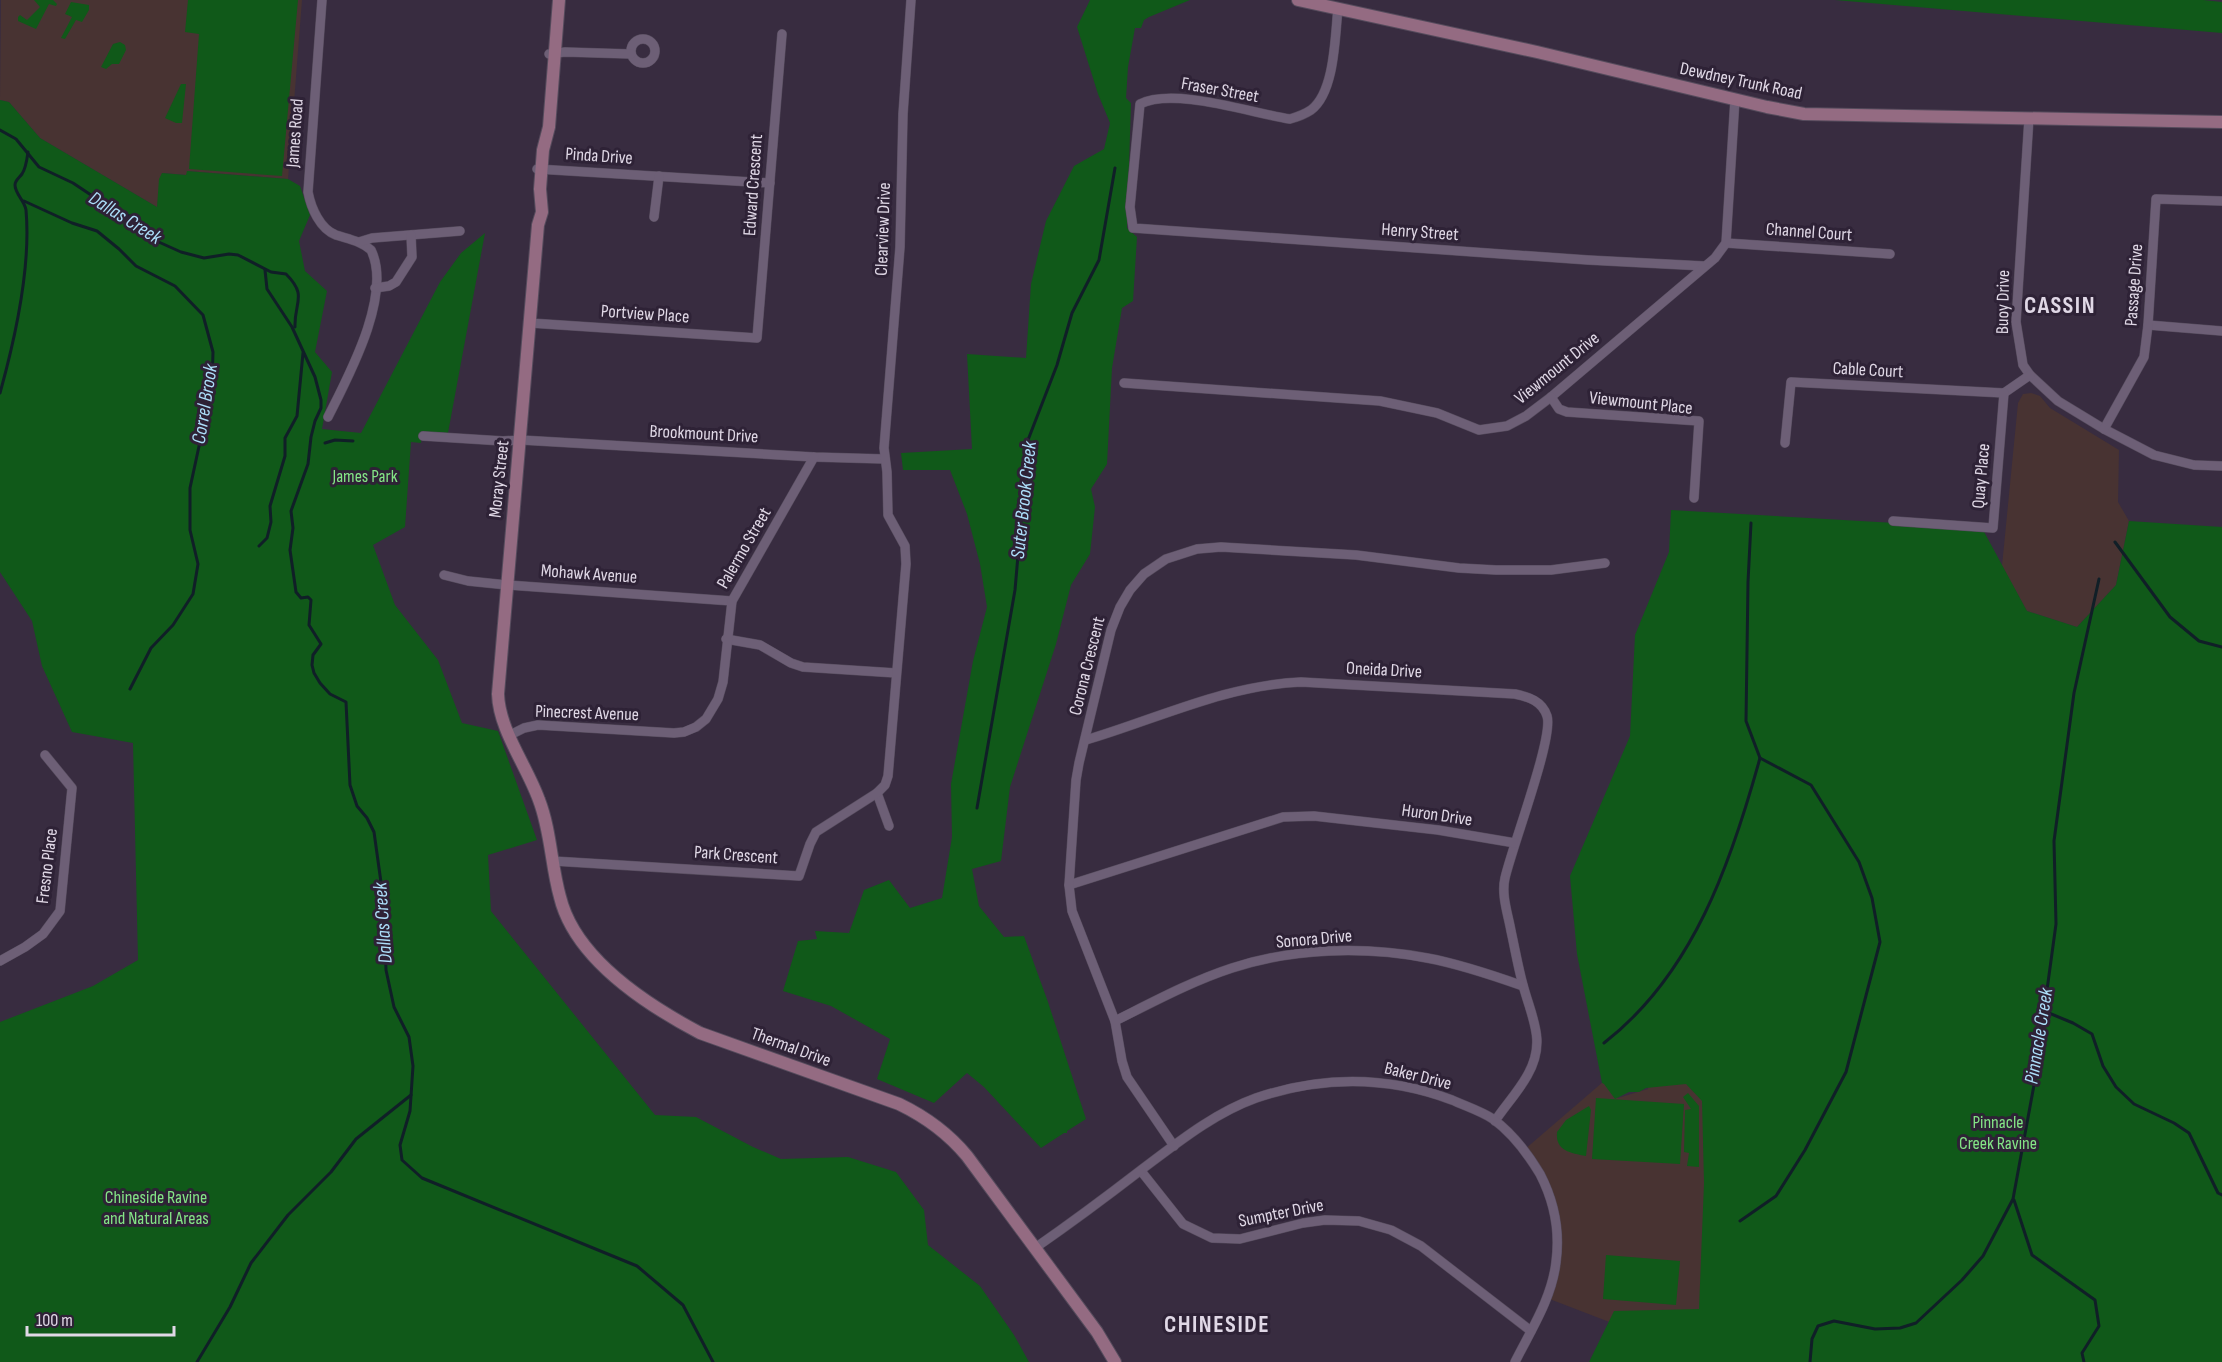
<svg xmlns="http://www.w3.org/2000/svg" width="2222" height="1362" viewBox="0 0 2222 1362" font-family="'Sofia Sans Condensed',sans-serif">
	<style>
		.education { fill: #483332 }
		.green { fill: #105919 }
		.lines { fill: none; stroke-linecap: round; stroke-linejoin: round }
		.stream { stroke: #101f27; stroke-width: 3 }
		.street-casing { stroke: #554b5c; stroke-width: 10 }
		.secondary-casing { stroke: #554b5c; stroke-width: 14 }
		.street { stroke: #6d5f76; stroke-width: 9 }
		.secondary { stroke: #946b82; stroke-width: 12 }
		.labels { text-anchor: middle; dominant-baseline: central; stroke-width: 6; stroke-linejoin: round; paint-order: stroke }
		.street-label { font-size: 18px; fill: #e0d8e6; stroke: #2e2236 }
		.park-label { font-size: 18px; fill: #84e586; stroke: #2e2236 }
		.water-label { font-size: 20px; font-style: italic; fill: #acdef9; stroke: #2e2236 }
		.district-label { font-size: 24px; font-weight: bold; letter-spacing: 1.5px; fill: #e0d8e6; stroke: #2e2236 }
	</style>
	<rect width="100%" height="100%" fill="#382c40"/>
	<g class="education">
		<path d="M1,0H302L288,179L187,171V175L162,173L157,207L40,138L9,102L0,100Z"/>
		<path d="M2031,393L2040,396L2050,408L2119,450L2118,502L2129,521L2116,585L2077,627L2027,611L2002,566L2018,403L2023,394Z"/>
		<path d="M1660,902L1757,1332L1625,1328L1547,1298L1551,1288L1555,1216L1524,1150L1603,1082L1618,1098L1648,1089Z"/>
	</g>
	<g class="green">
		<path d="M34,0H53L57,4L56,6L49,4L36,29L18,21V17L20,15L27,20L40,7Z"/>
		<path d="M188,0H298L282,176L189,169L199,34L185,32Z"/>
		<path d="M1090,0H1190L1149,17L1144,20L1141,28H1135L1128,67L1126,98L1131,103L1127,228L1137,237L1133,301L1122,308L1112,368L1107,464L1091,489L1095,507L1090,554L1071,585L1056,644L1010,787L1001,861L972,869L979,906L1004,937L1024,936L1048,1002L1086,1119L1067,1131V1133H1064L1041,1148L984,1087L967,1073L934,1103L877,1079L890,1039L831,1006L783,991L798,941L817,939L815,931L849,933L864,890L889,880L910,908L942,898L952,837L951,784L973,661L987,607L980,564L967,514L950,470H903L901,453L972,449L967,354L1026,358L1031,284L1046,221L1074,166L1104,149L1110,123L1098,94L1077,27Z"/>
		<path d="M1835,0H2203L2222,2V33Z"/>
		<path d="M71,2L89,5V10L82,22L76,20L65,39L61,38L72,17L65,14Z"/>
		<path d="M120,42L125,45L126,50L119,64H112L106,69L101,67L113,44Z"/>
		<path d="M181,84H186L182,123H176L165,118Z"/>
		<path d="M0,100L9,102L40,138L157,207L159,179L162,173L186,175L187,171L288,179L300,186L310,215L299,241L305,271L327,291L315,352L332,372L322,429L361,433L440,282L461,253L485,233L448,433L422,432L421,443L411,442L405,527L373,545L395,605L438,660L462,723L498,731L537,840L488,855L491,911L655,1115L696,1117L753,1147L781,1159L848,1157L896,1172L924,1210L928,1245L980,1286L1014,1335L1029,1362H0V1022L93,986L138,960L133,743L72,732L42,666L32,621L0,572Z"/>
		<path d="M1671,510L1982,528L2027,611L2077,627L2116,585L2129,521L2222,527V1362H1589L1614,1311L1699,1309L1704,1183L1702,1101L1686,1084L1646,1088L1639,1092H1629L1615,1099L1604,1084L1602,1083L1577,954L1570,876L1630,736L1635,635L1669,552Z"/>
		<path d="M1688,1093L1699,1106V1167L1687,1166L1689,1153L1684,1152L1685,1110L1691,1109L1683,1097Z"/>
		<path d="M1596,1098L1684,1104L1680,1164L1592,1159Z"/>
		<path d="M1589,1106L1591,1110L1586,1156C1571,1153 1555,1151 1557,1132L1566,1120Z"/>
		<path d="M1606,1255L1680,1261L1676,1305L1603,1299Z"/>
	</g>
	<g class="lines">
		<g class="stream">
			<path d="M0,130L16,139L39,167L73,183L112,209L129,216L142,233L152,239L181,252L204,258L229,254L238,255L271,272L286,274C308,296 294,302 295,327"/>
			<path d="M24,201L72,223L97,231L119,249L136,266L175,286L203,315L213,352L212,386L190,488V530L198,564L193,594L173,625L151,648L130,689"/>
			<path d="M265,270L267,289L292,327L315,377L321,400V408L315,421L311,437L308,464L291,511L293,528L290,550L296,592L301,598L308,597L311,600L309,625L321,644L313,655L312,665L314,673L320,683L330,694L346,702L350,785L357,806L367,818L374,832L384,904L386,970L394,1007L409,1037L413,1066L410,1111L400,1145L402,1160L422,1178L637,1266L683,1305L713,1362"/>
			<path d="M0,393C15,339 31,266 26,210C25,201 15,194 15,185C15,180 19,178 22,174C26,168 27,159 28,152"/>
			<path d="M325,443L335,440L353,441"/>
			<path d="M2115,542L2170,617L2199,641L2222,647"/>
			<path d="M259,546L267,538L271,522L270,506L285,456V438L297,416L303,353"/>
			<path d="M977,808L1015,590L1028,440L1057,365L1072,313L1099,260L1115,168"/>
			<path d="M2044,1011L2073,1023L2092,1034L2103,1066L2116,1087L2134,1104L2174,1123L2189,1133L2218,1193L2222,1195"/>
			<path d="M1604,1043C1693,974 1731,863 1760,758"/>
			<path d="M2014,1200L2032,1255L2095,1300L2099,1326L2082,1353L2084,1362"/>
			<path d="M1740,1221L1776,1196L1805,1150L1846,1072L1880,942L1872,898L1859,862L1811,785L1760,758L1746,721L1748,582L1751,523"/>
			<path d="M197,1362L230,1307L251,1263L288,1215L331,1172L356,1139L411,1095"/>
			<path d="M1810,1362L1812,1339L1818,1326L1834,1321L1875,1329L1900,1328L1916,1323L1962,1280L1983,1256L2013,1199L2034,1085L2056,924L2054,841L2074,693L2099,579"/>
		</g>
		<defs>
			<g id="street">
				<path d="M322,0L308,192C311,208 320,229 336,235C348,239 361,241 371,250C393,295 348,377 328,417"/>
				<path d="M1338,8C1335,36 1335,92 1311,110C1305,114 1297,117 1290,119C1251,113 1174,87 1140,104L1130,207L1133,228L1588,260L1704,266"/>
				<circle cx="643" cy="51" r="12"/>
				<path d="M549,54L565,52L631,54"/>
				<path d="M2029,118L2016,322L2023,365L2030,375L2058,401L2104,429L2154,455L2194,465L2222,466"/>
				<path d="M537,169L770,183"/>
				<path d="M654,217L659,176"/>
				<path d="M359,242L372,238L460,231"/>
				<path d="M1726,243L1890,254"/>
				<path d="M375,288L389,286L396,282L412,257L411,235"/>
				<path d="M530,323L757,338L782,34"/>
				<path d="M2148,325L2222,331"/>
				<path d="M1124,383L1380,401L1437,413L1479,430L1507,426L1526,416L1551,397L1715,258L1726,243L1735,99"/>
				<path d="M2004,393L2030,375"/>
				<path d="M1551,397L1559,409L1567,412L1699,421L1694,498"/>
				<path d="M2104,429L2144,357L2148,325L2156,199L2222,201"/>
				<path d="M423,436L503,441L521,440L814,457L885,459"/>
				<path d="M1785,443L1791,382L2004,393"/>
				<path d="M1893,521L1993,528L2004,393"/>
				<path d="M444,575L468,581L507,585L732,601"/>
				<path d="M726,639L760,645L791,663L803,667L896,673"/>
				<path d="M510,735L524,728L538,725L674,733L684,732L696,727L706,719L718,699L723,682L732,601L814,457"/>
				<path d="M1086,740C1157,719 1226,685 1301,682L1515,694C1529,697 1542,701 1547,716C1554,737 1512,847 1505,878C1501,895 1508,914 1511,931C1515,949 1518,967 1523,985C1532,1019 1547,1042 1527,1076C1518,1092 1505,1106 1495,1121"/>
				<path d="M877,793L889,826"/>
				<path d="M553,861L799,876L810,844L816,832L877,793L885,785L888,776L906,564L905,546L888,515L887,472L884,448L900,247L903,114L911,0"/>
				<path d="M1069,885L1283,817L1314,816L1438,830L1515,843"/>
				<path d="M0,961L25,947L43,934L60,911L72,788L45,755"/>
				<path d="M1115,1021C1153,1002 1192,981 1232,968C1293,948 1364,946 1427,958C1460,964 1492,975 1523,986"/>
				<path d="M1174,1146L1127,1077L1122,1061L1115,1021L1072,911L1069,885L1076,780L1079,763L1111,630L1120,607L1130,590L1144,574L1166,559L1197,549L1221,547L1356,555L1459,568L1496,570H1551L1605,563"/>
				<path d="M1141,1171L1183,1224L1212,1238L1240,1239L1303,1223L1325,1220L1359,1221L1391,1230L1421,1246L1531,1331"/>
				<path d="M1035,1248C1071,1223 1106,1197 1141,1170C1177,1143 1214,1113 1256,1098C1321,1076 1388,1076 1452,1100C1465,1106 1481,1111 1493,1119C1512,1133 1528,1154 1540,1174C1554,1201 1560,1232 1556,1262C1552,1298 1531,1330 1515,1362"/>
			</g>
			<g id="secondary">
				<path d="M559,0L549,127L543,150L540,189L542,212L538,225L498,694C499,730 527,766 539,800C551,831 551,865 560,897C575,959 647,1005 700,1033L899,1104C926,1117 948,1133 967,1156L1097,1332L1115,1362"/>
				<path d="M1298,0L1537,52L1767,107L1804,114L2222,122"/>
			</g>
		</defs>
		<use href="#street" class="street-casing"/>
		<use href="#secondary" class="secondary-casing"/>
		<use href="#street" class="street"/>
		<use href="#secondary" class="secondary"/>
	</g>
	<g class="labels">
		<g class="street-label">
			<text transform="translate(1741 81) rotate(12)">Dewdney Trunk Road</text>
			<text transform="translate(1220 90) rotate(10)">Fraser Street</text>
			<text transform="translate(295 133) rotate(-86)">James Road</text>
			<text transform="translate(599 156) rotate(4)">Pinda Drive</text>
			<text transform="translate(753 185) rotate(-86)">Edward Crescent</text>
			<text transform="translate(883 229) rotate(-88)">Clearview Drive</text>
			<text transform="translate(1420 232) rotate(4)">Henry Street</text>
			<text transform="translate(1809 232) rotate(4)">Channel Court</text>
			<text transform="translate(2134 285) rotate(-86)">Passage Drive</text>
			<text transform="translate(2003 302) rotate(-89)">Buoy Drive</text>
			<text transform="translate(645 314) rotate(4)">Portview Place</text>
			<text transform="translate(1557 368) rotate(-39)">Viewmount Drive</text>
			<text transform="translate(1868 370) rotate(3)">Cable Court</text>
			<text transform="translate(1641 403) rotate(6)">Viewmount Place</text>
			<text transform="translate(704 434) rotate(3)">Brookmount Drive</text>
			<text transform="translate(1981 476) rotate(-85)">Quay Place</text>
			<text transform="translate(499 479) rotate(-84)">Moray Street</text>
			<text transform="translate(744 548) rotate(-60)">Palermo Street</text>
			<text transform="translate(589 574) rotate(4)">Mohawk Avenue</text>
			<text transform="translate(1087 666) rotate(-76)">Corona Crescent</text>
			<text transform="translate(1384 670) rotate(3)">Oneida Drive</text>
			<text transform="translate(587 713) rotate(2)">Pinecrest Avenue</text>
			<text transform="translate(1437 815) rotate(8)">Huron Drive</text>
			<text transform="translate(736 855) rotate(4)">Park Crescent</text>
			<text transform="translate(47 866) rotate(-83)">Fresno Place</text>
			<text transform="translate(1314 939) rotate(-5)">Sonora Drive</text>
			<text transform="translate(791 1047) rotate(20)">Thermal Drive</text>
			<text transform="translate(1418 1076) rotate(14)">Baker Drive</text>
			<text transform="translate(1281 1213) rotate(-11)">Sumpter Drive</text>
		</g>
		<g class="park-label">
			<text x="365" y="476">James Park</text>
			<text x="1998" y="1122">Pinnacle<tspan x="1998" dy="21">Creek Ravine</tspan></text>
			<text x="156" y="1197">Chineside Ravine<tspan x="156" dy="21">and Natural Areas</tspan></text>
		</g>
		<g class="water-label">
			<text transform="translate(125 218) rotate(32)">Dallas Creek</text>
			<text transform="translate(205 404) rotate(-81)">Correl Brook</text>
			<text transform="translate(1024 500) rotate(-84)">Suter Brook Creek</text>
			<text transform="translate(383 923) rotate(-94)">Dallas Creek</text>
			<text transform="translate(2039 1036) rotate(-81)">Pinnacle Creek</text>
		</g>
		<g class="district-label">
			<text x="2060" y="305">CASSIN</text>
			<text x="1217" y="1324">CHINESIDE</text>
		</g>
	</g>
	<path d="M27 1326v9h147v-9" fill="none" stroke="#e0d8e6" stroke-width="3"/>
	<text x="36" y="1326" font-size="18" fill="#e0d8e6" stroke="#2e2236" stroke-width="4.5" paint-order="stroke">100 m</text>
</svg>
